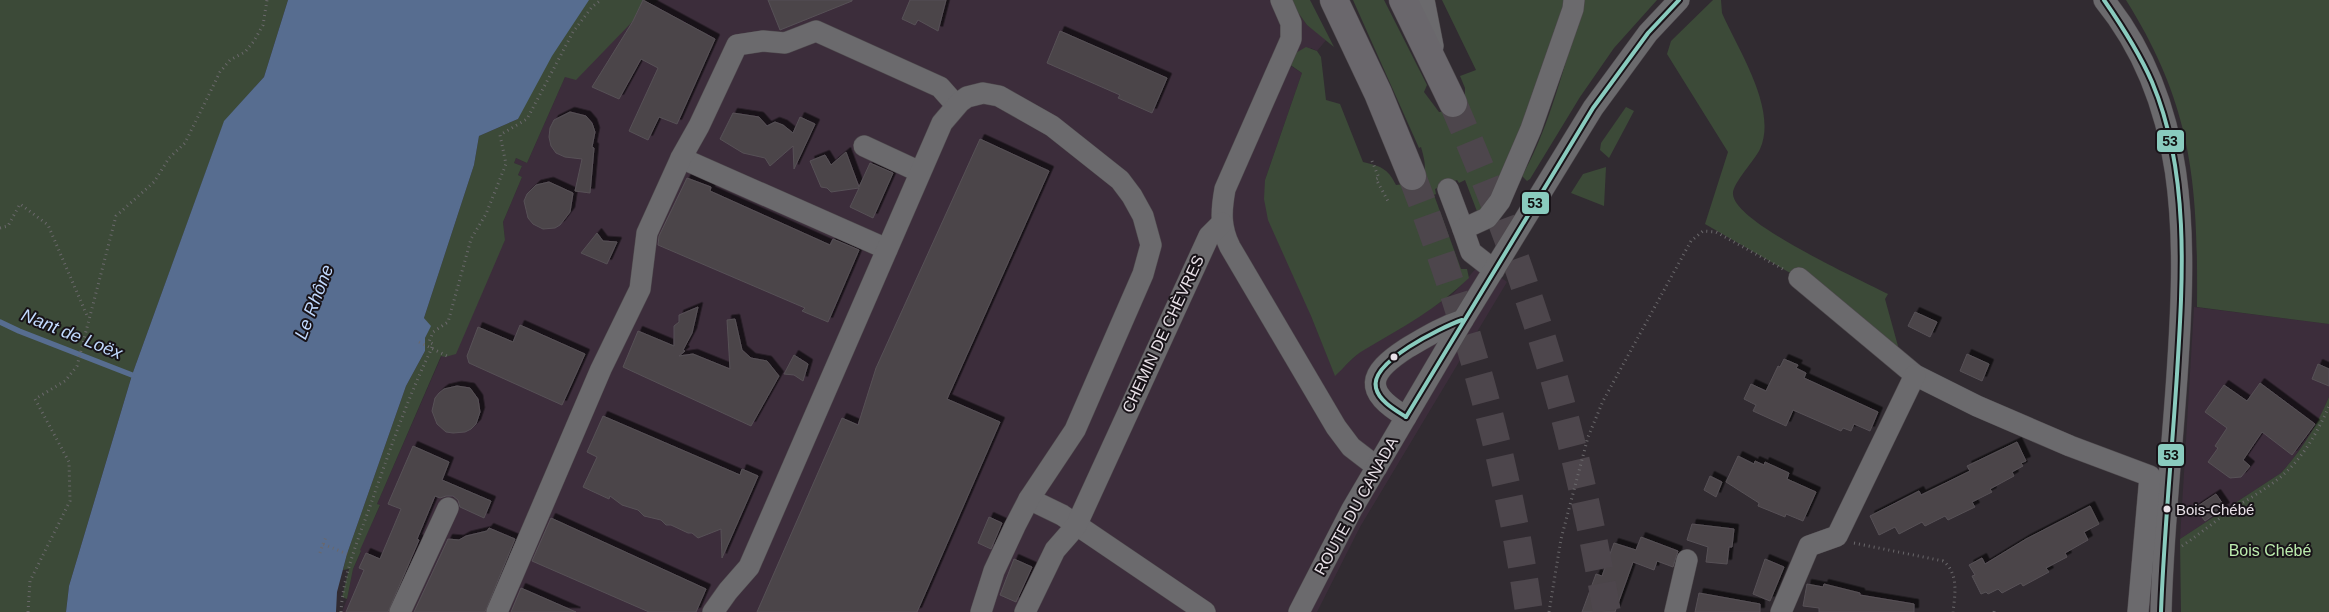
<svg xmlns="http://www.w3.org/2000/svg" width="2329" height="612" viewBox="0 0 2329 612" font-family="Helvetica,sans-serif">
	<style>
		.built { fill: #3c2d3b }
		.green { fill: #3c4a38 }
		.water { fill: #576d90 }
		.lines { fill: none; stroke-linecap: round; stroke-linejoin: round }
		.stream { stroke: #576d90; stroke-width: 5.5 }
		.building { fill: #4b454a; stroke: #575156; filter: url(#shadow) }
		.highway-tunnel { stroke: #4d464c; stroke-width: 28; stroke-dasharray: 28 14; stroke-linecap: butt }
		.minor-casing { stroke: #4e494d; stroke-width: 22 }
		.highway-casing { stroke: #4e494d; stroke-width: 29 }
		.path { stroke: #6a686b; stroke-width: 3; stroke-dasharray: 1 4; stroke-linecap: butt }
		.minor { stroke: #6b6a6d; stroke-width: 21 }
		.highway { stroke: #6a676c; stroke-width: 28 }
		.bus-1-casing { stroke: #181318; stroke-width: 8 }
		.bus-1 { stroke: #89cbbe; stroke-width: 4 }
		.bus-dot { fill: #e9e1e8; stroke: #181318; stroke-width: 2 }
		.labels { text-anchor: middle; dominant-baseline: central; stroke-width: 4; stroke-linejoin: round; paint-order: stroke }
		.bus-label { font-size: 15px; fill: #e9e1e8; stroke: #181318; text-anchor: start }
		.street-label { font-size: 16px; fill: #e9e1e8; stroke: #181318 }
		.park-label { font-size: 16px; fill: #bcecae; stroke: #181318 }
		.water-label { font-size: 18px; font-style: italic; fill: #c1d9fe; stroke: #181318 }
		.line-badge { stroke: #181318; stroke-width: 2 }
		.pale-badge-label { font-size: 14px; text-anchor: middle; font-weight: bold; fill: #111 }
	</style>
	<defs>
		<filter id="shadow"><feDropShadow dx="4.5" dy="-4.5" stdDeviation="0" flood-color="#0009"/></filter>
	</defs>
	<rect width="100%" height="100%" fill="#312b31"/>
	<g class="built">
		<path d="M643,0L653,5L659,0H1289L1307,25L1327,39L1317,51L1311,48L1289,65L1302,73L1265,180L1311,316L1335,375L1362,350L1403,327L1453,294L1481,263L1507,282L1360,527L1317,612H342L347,599L353,569L361,552L359,550L380,506L377,504L442,355L445,357L505,240L503,222L522,177L518,175L522,166L514,163L516,158L527,163L565,77L633,21Z"/>
		<path d="M2194,307L2329,324V397L2317,424L2293,459L2281,473L2180,539Z"/>
	</g>
	<g class="green">
		<path d="M0,0H288L264,77L224,122L132,375L69,586L66,612H0Z"/>
		<path d="M568,0H643L633,21L576,80L565,77L527,163L516,158L514,163L522,166L518,175L522,177L503,222L505,240L456,354L445,357L441,356L377,504L380,505L360,550L361,551L353,569L347,599L342,597L349,569L343,570L347,554L406,386L425,351V338L430,326L424,318L474,165L479,136L518,119Z"/>
		<path d="M1289,0H1310L1334,47L1307,25Z"/>
		<path d="M1353,0H1384L1427,85L1424,92L1439,112L1451,111L1465,103V88L1460,76L1476,70L1442,0H1566L1524,122L1490,201L1478,214L1465,180L1459,183L1457,180L1435,189L1436,194L1434,195L1461,269H1467L1469,278C1438,308 1400,329 1364,350C1353,356 1344,368 1335,376L1311,316L1268,220L1264,199L1265,180L1302,73L1289,64L1294,54L1306,47L1317,51L1321,57L1326,100L1340,104L1363,162C1380,166 1388,168 1396,185C1424,181 1430,177 1421,147L1419,148Z"/>
		<path d="M1582,0H1657L1614,48L1580,97L1530,179L1527,181L1522,176C1550,127 1564,64 1582,10Z"/>
		<path d="M1713,0H1721L1722,13C1738,50 1778,109 1760,149C1755,160 1732,184 1733,194C1734,223 1861,280 1888,294L1885,299L1901,357L1799,278L1705,224L1728,152L1667,54L1671,41Z"/>
		<path d="M2126,0H2329V324L2197,307C2198,185 2193,107 2126,0Z"/>
		<path d="M1626,107L1634,111L1609,158L1600,150L1601,143Z"/>
		<path d="M1606,167L1604,206L1571,193L1583,174Z"/>
		<path d="M2329,397V612H2181L2180,539L2281,473C2302,450 2317,425 2329,397Z"/>
	</g>
	<path class="water" d="M288,0H589L552,56L518,119L479,136L474,165L424,318L431,326L425,338V351L406,386L347,554L337,592L336,612H66L69,586L132,375L224,121L264,77Z"/>
	<g class="lines">
		<path class="stream" d="M0,322L19,331L132,375"/>
	</g>
	<g class="building">
		<path d="M643,0L715,39L677,124L659,117L648,140L629,131L658,68L641,59L619,99L592,87L633,21Z"/>
		<path d="M768,0H852V1L780,30Z"/>
		<path d="M910,0H946L938,31L918,20L915,25L902,19Z"/>
		<path d="M1060,31L1167,78L1152,113L1118,98L1120,95L1047,63Z"/>
		<path d="M570,112L586,116L592,123L595,132L592,147L594,148L590,193L575,191L582,159L565,157L556,153L551,146L549,137L550,128L554,120Z"/>
		<path d="M733,113L759,117L767,126L775,122L783,125L793,133L800,117L815,124L794,169L793,146L770,166L765,158L743,153L720,139Z"/>
		<path d="M980,139L1049,171L947,399L1000,422L917,612H757L842,418L858,425L876,368Z"/>
		<path d="M846,152L859,187L870,163L893,173L873,218L850,207L859,188L831,192L827,188L821,187L810,161L825,155L831,165Z"/>
		<path d="M687,178L711,187L710,191L830,245L833,239L859,250L828,322L802,311L805,308L658,245L659,236Z"/>
		<path d="M549,182L573,193L570,212L560,225L555,228L543,229L533,224L528,218L524,201L527,194L536,185Z"/>
		<path d="M597,233L603,241L617,242L607,264L581,253Z"/>
		<path d="M698,307L692,333L683,350L685,351L679,356L693,354L730,369L727,320L735,319L742,350L751,358L767,361L779,376L751,426L623,367L638,331L674,346V326L679,322V315Z"/>
		<path d="M1915,312L1937,322L1930,337L1908,326Z"/>
		<path d="M520,325L585,354L562,405L469,363L467,356L478,327L513,342Z"/>
		<path d="M1967,354L1989,364L1982,381L1960,371Z"/>
		<path d="M794,355L808,364L803,381L794,375L784,374Z"/>
		<path d="M1784,359L1798,365L1796,368L1806,373L1804,378L1878,412L1870,431L1854,424L1851,431L1843,428L1841,431L1793,410L1786,426L1753,411L1756,405L1744,399L1751,384L1766,391L1778,366L1780,367Z"/>
		<path d="M2318,364L2329,369V386L2312,379Z"/>
		<path d="M2260,383L2315,424L2292,455L2262,432L2243,460L2250,466L2241,477L2230,478L2208,462L2218,448L2215,446L2227,428L2205,412L2224,385L2247,401Z"/>
		<path d="M457,386L470,388L478,399L480,412L476,424L471,429L465,432L453,433L446,432L437,424L432,411L435,398L439,393L444,389Z"/>
		<path d="M603,416L740,475L742,469L758,476L722,558L721,529L698,538L692,533H688L671,525H666L661,520L644,516L638,510L622,505L610,496L609,499L583,487L597,457L587,452Z"/>
		<path d="M2017,442L2026,461L2021,463L2023,466L2012,472L2014,476L1990,489L1992,492L1972,502L1975,507L1948,520L1945,516L1925,526L1922,522L1899,534L1895,527L1879,535L1870,516L1919,491L1921,495L1970,471L1967,466Z"/>
		<path d="M413,446L449,462L442,480L491,501L484,518L460,507L458,500L453,496H446L440,498L435,496L417,539L419,540L388,612H346L364,570L359,568L366,553L380,559L401,509L388,504Z"/>
		<path d="M1738,456L1754,464L1755,461L1764,465L1765,462L1789,473L1787,479L1816,492L1803,521L1786,514L1785,517L1758,506L1759,503L1726,482Z"/>
		<path d="M1710,476L1722,482L1716,497L1704,490Z"/>
		<path d="M2216,494L2225,507L2205,521L2195,508Z"/>
		<path d="M2090,506L2099,524L2084,532L2088,540L2065,553L2067,557L2046,568L2049,572L2023,586L2021,583L2002,593L1998,589L1988,594L1986,592L1981,594L1972,576L1975,575L1969,565L1982,558L1985,564L2026,539Z"/>
		<path d="M989,517L1002,523L991,549L978,543Z"/>
		<path d="M551,518L706,589L696,612H649L532,561Z"/>
		<path d="M1692,524L1734,529L1732,547H1729L1727,564L1706,562L1708,547L1687,540Z"/>
		<path d="M489,528L515,539L485,612H414L448,539L459,540L466,536L487,531Z"/>
		<path d="M1641,537L1678,551L1673,567L1657,561L1654,570L1633,562L1615,612H1582L1596,574L1602,576L1614,543L1636,550Z"/>
		<path d="M1014,559L1032,567L1016,602L1000,595Z"/>
		<path d="M1765,559L1784,567L1770,601L1753,594Z"/>
		<path d="M1807,584L1823,587L1824,584L1860,593V595L1914,604V612H1819V608L1803,606Z"/>
		<path d="M521,588L576,612H511Z"/>
		<path d="M1699,593L1760,604V612H1695Z"/>
	</g>
	<g class="lines">
		<g class="highway-tunnel">
			<path d="M1453,103C1480,166 1506,229 1527,293C1563,397 1588,504 1607,612"/>
			<path d="M1412,176C1466,317 1508,462 1529,612"/>
		</g>
		<defs>
			<g id="minor">
				<path d="M1281,0L1291,23V39L1225,189C1221,211 1220,227 1230,247L1336,427L1351,447L1377,467"/>
				<path d="M1424,0L1433,46"/>
				<path d="M2104,0C2188,103 2186,235 2178,360C2173,444 2163,528 2161,612"/>
				<path d="M864,146L920,172"/>
				<path d="M681,158L887,249"/>
				<path d="M1448,189L1463,229"/>
				<path d="M1494,270L1471,252L1463,229L1487,218L1500,201L1531,129L1573,9L1574,0"/>
				<path d="M1799,278L1915,375L1977,406L2070,446L2150,476L2138,612"/>
				<path d="M1406,417C1363,391 1367,374 1407,348C1426,337 1442,327 1463,320"/>
				<path d="M1029,499L1062,515L1205,612"/>
				<path d="M400,612L448,508"/>
				<path d="M497,612L601,369L640,289L647,233L681,158L699,126L737,45L763,41L785,43L816,31L940,87L956,105"/>
				<path d="M713,612L728,591L749,567L942,123L960,102L967,97L983,93L999,96L1052,126L1120,180L1132,196L1143,216L1151,245L1143,274L1075,430L1029,499L1015,526L994,571L981,612"/>
				<path d="M1025,612L1055,550L1076,526L1209,236L1222,223"/>
				<path d="M1299,612L1352,509L1463,320L1593,108L1648,33L1679,0"/>
				<path d="M1675,612L1687,560"/>
				<path d="M1781,612L1809,546L1837,536L1915,375"/>
			</g>
			<g id="highway">
				<path d="M1334,0L1378,93L1412,176"/>
				<path d="M1403,0L1453,103"/>
			</g>
		</defs>
		<use href="#minor" class="minor-casing"/>
		<use href="#highway" class="highway-casing"/>
		<g class="path">
			<path d="M1372,161L1379,178L1376,179L1389,203"/>
			<path d="M0,228L8,226L20,204L48,225L88,318"/>
			<path d="M419,342L447,356"/>
			<path d="M1854,543L1943,561C1959,573 1955,595 1953,612"/>
			<path d="M323,544L326,537"/>
			<path d="M2182,546C2198,535 2213,523 2228,512C2241,503 2255,496 2267,487C2297,468 2315,438 2329,406"/>
			<path d="M320,553L323,544L347,554"/>
			<path d="M28,612L30,581L70,501L69,462L35,399L65,381L77,366L116,216L154,182L169,158L185,143L220,72L230,60L245,52L254,41L263,25L267,0"/>
			<path d="M341,612C343,573 360,535 373,498C391,447 407,400 430,352L433,344L429,342L433,332L448,322L471,239L486,214L506,164L500,135L527,119L573,32L592,7L601,0"/>
			<path d="M1549,612L1561,539L1588,437L1603,401L1691,241L1703,231L1716,232L1783,269"/>
			<path d="M1994,612L1995,608"/>
		</g>
		<use href="#minor" class="minor"/>
		<use href="#highway" class="highway"/>
		<defs>
			<g id="bus-1">
				<path d="M2104,0C2122,26 2139,52 2152,82C2190,172 2183,278 2177,374C2172,453 2164,532 2161,612"/>
				<path d="M1406,417L1593,108L1648,33L1679,0"/>
				<path d="M1406,417C1395,410 1379,401 1376,388C1369,362 1442,327 1462,320"/>
			</g>
		</defs>
		<use href="#bus-1" class="bus-1-casing"/>
		<use href="#bus-1" class="bus-1"/>
	</g>
	<g class="bus-dot">
		<circle cx="1394" cy="357" r="4.5"/>
		<circle cx="2167" cy="509" r="4.5"/>
	</g>
	<g class="labels">
		<g class="bus-label">
			<text x="2176" y="509">Bois-Chébé</text>
		</g>
		<g class="street-label">
			<text transform="translate(1163 334) rotate(-65)">CHEMIN DE CHÈVRES</text>
			<text transform="translate(1356 506) rotate(-61)">ROUTE DU CANADA</text>
		</g>
		<g class="park-label">
			<text x="2270" y="550">Bois Chébé</text>
		</g>
		<g class="water-label">
			<text transform="translate(314 302) rotate(-69)">Le Rhône</text>
			<text transform="translate(72 334) rotate(22)">Nant de Loëx</text>
		</g>
	</g>
	<g class="line-badge">
		<rect x="2156" y="129" width="29" height="24" rx="5" fill="#89cbbe"/>
		<rect x="1521" y="191" width="29" height="24" rx="5" fill="#89cbbe"/>
		<rect x="2157" y="443" width="28" height="24" rx="5" fill="#89cbbe"/>
	</g>
	<g class="pale-badge-label">
		<text x="2170" y="146">53</text>
		<text x="1535" y="208">53</text>
		<text x="2171" y="460">53</text>
	</g>
</svg>
